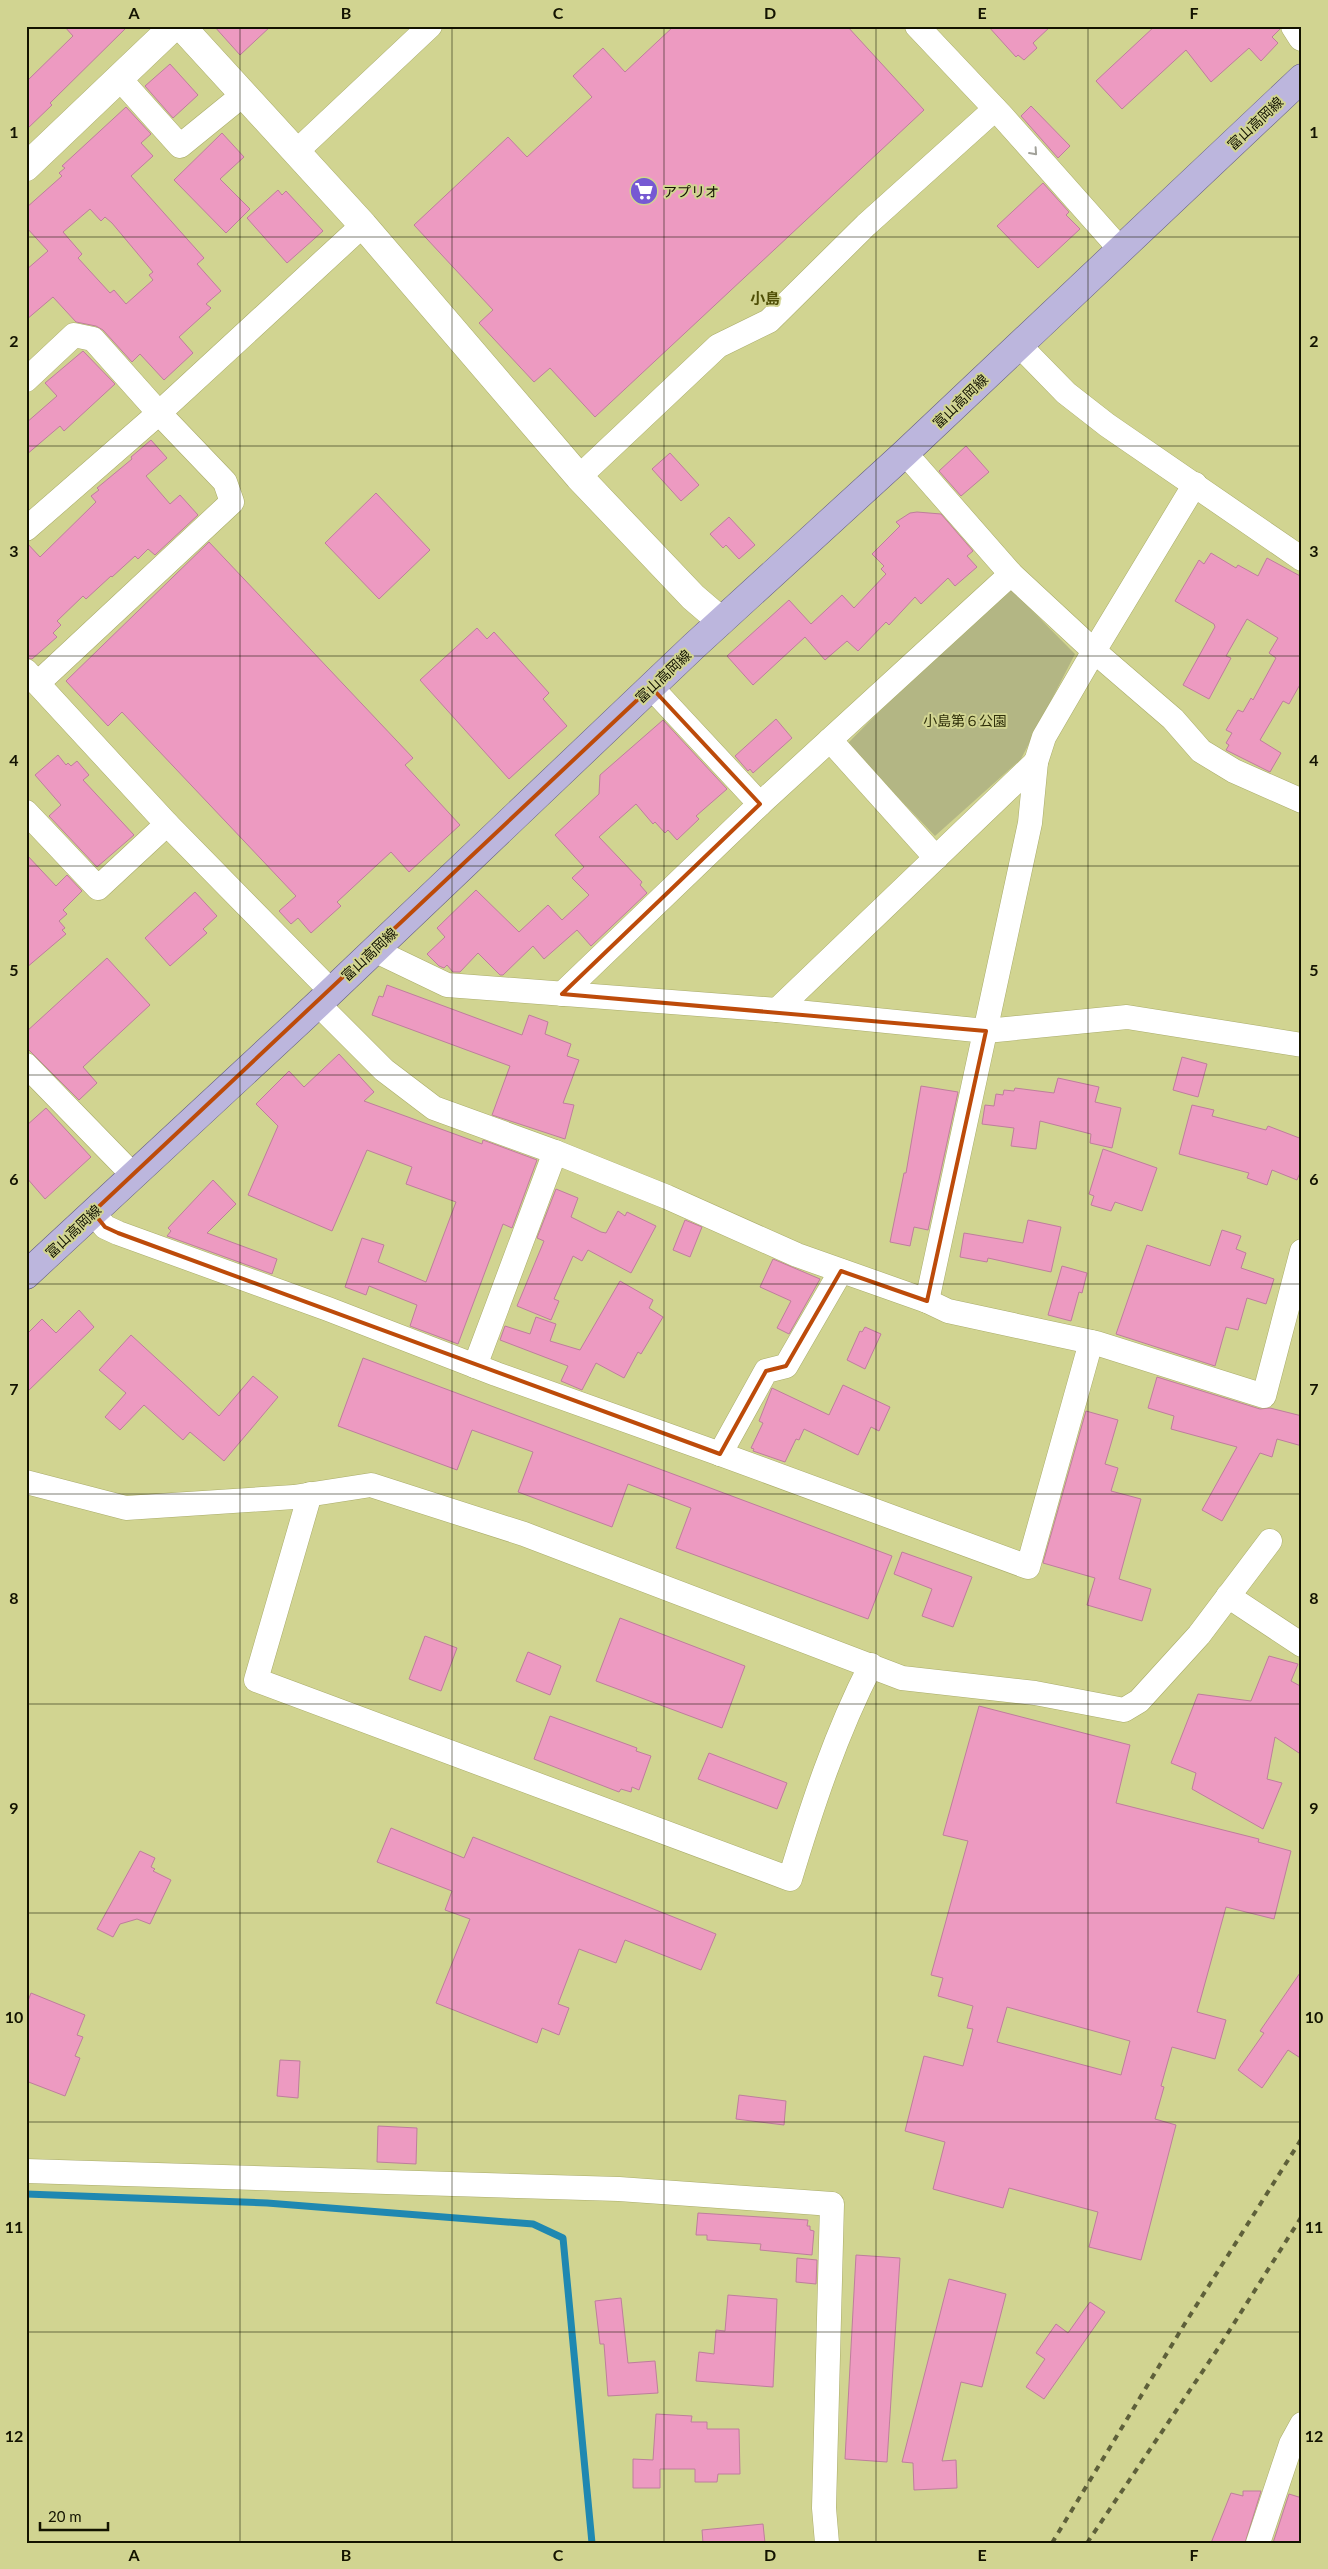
<svg xmlns="http://www.w3.org/2000/svg" width="1328" height="2569" viewBox="0 0 1328 2569" font-family="Lato,'Noto Sans JP',sans-serif">
	<style>
		.green { fill: #b3b684 }
		.lines { fill: none; stroke-linecap: round; stroke-linejoin: round }
		.stream { stroke: #1f88b1; stroke-width: 7 }
		.building { fill: #ed9ac1; stroke: #be7e9c; fill-rule: evenodd }
		.street-casing { stroke: #aaac6a; stroke-width: 25 }
		.secondary-casing { stroke: #aaac6a; stroke-width: 29 }
		.primary-casing { stroke: #645d81; stroke-width: 29 }
		.street { stroke: #fff; stroke-width: 24 }
		.secondary { stroke: #fff; stroke-width: 28 }
		.primary { stroke: #bcb6dd; stroke-width: 28 }
		.rail { stroke: #5e603a; stroke-width: 4; stroke-dasharray: 6 6; stroke-linecap: butt }
		.oneway { stroke: #a1a199 }
		.marked { fill: none; stroke: #bd4b0a; stroke-width: 4; stroke-linejoin: round }
		.grid { fill: none; stroke: #131300; stroke-width: 1; stroke-opacity: 0.55 }
		.labels { text-anchor: middle; dominant-baseline: central; stroke-width: 4; stroke-linejoin: round; paint-order: stroke }
		.street-label { font-size: 14px; fill: #131300; stroke: #d1d491 }
		.poi-label { font-size: 14px; fill: #131300; stroke: #d1d491; text-anchor: start }
		.park-label { font-size: 14px; fill: #2f2f09; stroke: #d1d491 }
		.neighbourhood-label { font-size: 15px; font-weight: bold; fill: #4f4f06; stroke: #d1d491 }
		.neatline { fill: none; stroke: #131300; stroke-width: 2 }
		.grid-label { font-size: 16px; text-anchor: middle; font-weight: bold; fill: #131300 }
	</style>
	<rect width="100%" height="100%" fill="#d1d491"/>
	<path class="green" d="M1006,584L1075,654L1021,759L935,836L847,744Z"/>
	<g class="lines">
		<path class="stream" d="M26,2194L267,2203L533,2224L563,2238L592,2543"/>
	</g>
	<g class="building">
		<path d="M64,26H128L50,103L52,105L26,130V82L73,36Z"/>
		<path d="M214,26H271L240,55Z"/>
		<path d="M674,26H847L924,110L595,417L550,368L534,382L479,323L493,310L414,225L508,137L527,157L592,97L573,76L603,48L625,72Z"/>
		<path d="M988,26H1051L1033,43L1037,48L1024,60L1018,55L1016,57Z"/>
		<path d="M1155,26H1279L1280,29L1272,37L1278,43L1261,61L1249,48L1211,82L1186,50L1122,109L1096,81Z"/>
		<path d="M170,64L198,95L173,118L145,86Z"/>
		<path d="M1031,106L1070,146L1058,158L1021,116Z"/>
		<path d="M126,107L151,134L141,143L153,156L131,176L204,258L197,264L221,291L206,304L211,308L179,337L193,353L164,380L140,354L132,362L103,330L96,326L76,322L53,297L26,320V270L48,251L26,227V208L62,176L59,173L65,168L62,166ZM90,209L101,221L105,217L112,223L153,272L149,275L153,280L126,304L114,290L110,293L78,258L82,254L63,232Z"/>
		<path d="M222,133L244,157L220,179L250,209L226,233L174,180Z"/>
		<path d="M1043,183L1069,212L1066,215L1080,229L1038,268L997,226Z"/>
		<path d="M278,190L282,195L286,191L323,231L287,263L247,218Z"/>
		<path d="M83,351L115,384L64,431L60,426L26,455V423L57,396L45,383Z"/>
		<path d="M151,440L167,458L146,476L170,504L180,495L198,515L155,555L148,549L138,559L135,556L112,577L111,576L86,599L83,596L57,621L61,625L53,633L57,637L32,659L26,658V542L40,557L96,502L91,496L99,490L97,488L132,459L131,457Z"/>
		<path d="M966,446L989,472L961,496L939,471Z"/>
		<path d="M670,453L699,485L681,501L652,469Z"/>
		<path d="M376,493L430,550L379,599L325,543Z"/>
		<path d="M917,512L941,514L973,551L967,556L977,567L955,586L948,578L921,604L915,597L889,625L886,622L858,651L847,641L825,660L805,637L753,685L727,656L789,600L811,624L842,595L854,608L886,574L881,569L884,566L872,554L900,526L896,522L910,513Z"/>
		<path d="M729,517L755,545L739,559L726,545L723,548L710,534Z"/>
		<path d="M209,542L413,758L405,765L460,825L409,872L391,852L337,902L341,906L311,933L298,918L291,924L279,911L296,896L122,712L108,726L66,681Z"/>
		<path d="M1211,553L1236,568L1238,565L1258,576L1267,558L1302,577V681L1289,704L1283,701L1260,740L1281,753L1270,772L1226,750L1229,745L1226,743L1232,733L1226,730L1238,710L1243,712L1251,698L1253,700L1276,658L1269,653L1278,638L1247,619L1226,656L1231,658L1209,699L1183,685L1215,627L1214,624L1175,601L1199,560L1204,564Z"/>
		<path d="M477,628L487,639L494,632L549,693L543,699L567,726L509,779L420,680Z"/>
		<path d="M776,719L792,738L753,773L750,769L748,771L735,756Z"/>
		<path d="M663,720L727,789L696,816L699,819L677,840L668,830L665,833L655,822L653,824L636,804L599,837L642,882L640,885L647,893L591,946L577,930L544,959L533,946L503,975H500L478,953L460,972H453L447,965L444,968L439,966L427,954L445,937L437,928L476,890L519,932L548,905L562,920L589,895L572,878L584,867L555,835L599,794L600,775Z"/>
		<path d="M58,755L66,765L68,763L71,766L77,761L89,775L83,780L134,835L97,867L49,816L61,805L35,775Z"/>
		<path d="M26,854L56,886L67,875L82,891L63,910L67,914L59,921L65,928L62,930L66,934L26,968Z"/>
		<path d="M195,892L217,916L203,929L207,933L170,966L145,938Z"/>
		<path d="M107,958L150,1005L83,1067L97,1083L79,1100L26,1047V1032Z"/>
		<path d="M387,985L522,1035L529,1015L548,1022L545,1034L571,1044L567,1056L579,1060L563,1103L574,1105L565,1139L492,1115L510,1066L372,1015L379,996L383,997Z"/>
		<path d="M339,1054L374,1092L364,1101L482,1144L483,1140L537,1160L512,1228L503,1224L458,1344L410,1326L417,1305L369,1286L366,1295L345,1287L362,1238L384,1245L378,1262L426,1282L456,1202L406,1184L412,1167L367,1150L332,1231L248,1195L278,1126L256,1104L289,1071L304,1087Z"/>
		<path d="M1182,1057L1207,1064L1198,1097L1173,1090Z"/>
		<path d="M1058,1078L1099,1087L1095,1102L1121,1108L1112,1148L1090,1143L1091,1134L1040,1121L1036,1149L1011,1146L1014,1128L982,1124L985,1105L994,1106L996,1094L1003,1095L1004,1090L1014,1091L1015,1088L1054,1093Z"/>
		<path d="M921,1086L958,1092L928,1230L914,1227L910,1246L890,1242L904,1173H906Z"/>
		<path d="M1192,1105L1214,1110L1212,1116L1266,1130L1268,1126L1302,1139V1168L1297,1180L1272,1170L1267,1185L1247,1178L1249,1173L1179,1154Z"/>
		<path d="M46,1108L91,1157L45,1199L26,1177V1126Z"/>
		<path d="M1103,1149L1157,1168L1142,1211L1115,1202L1111,1211L1091,1205L1094,1196L1089,1194Z"/>
		<path d="M213,1180L236,1204L207,1233L277,1259L272,1274L167,1236L171,1231L168,1228Z"/>
		<path d="M556,1189L578,1198L571,1217L601,1232L606,1233L618,1211L625,1216L627,1212L656,1226L631,1273L588,1250L582,1261L573,1256L554,1299L559,1301L551,1320L517,1306L544,1241L537,1238Z"/>
		<path d="M685,1220L702,1227L690,1257L673,1250Z"/>
		<path d="M1028,1220L1061,1227L1051,1272L988,1258L987,1262L960,1257L964,1233L1023,1243Z"/>
		<path d="M1222,1230L1241,1236L1236,1249L1246,1253L1241,1268L1274,1279L1266,1304L1247,1298L1238,1330L1226,1327L1215,1366L1116,1334L1147,1245L1210,1266Z"/>
		<path d="M773,1259L820,1279L789,1334L777,1328L791,1301L760,1287Z"/>
		<path d="M1062,1266L1087,1273L1082,1293L1079,1292L1071,1321L1048,1315Z"/>
		<path d="M620,1281L653,1300L649,1308L663,1317L641,1354L638,1352L624,1378L596,1363L582,1390L561,1381L568,1366L500,1340L505,1326L530,1334L536,1317L556,1324L550,1341L580,1350Z"/>
		<path d="M79,1310L94,1327L26,1393V1335L42,1319L56,1333Z"/>
		<path d="M865,1327L881,1334L865,1369L847,1360L860,1331L862,1332Z"/>
		<path d="M131,1335L219,1416L253,1376L278,1397L224,1461L190,1432L183,1440L144,1405L120,1430L105,1417L126,1393L99,1370Z"/>
		<path d="M363,1358L892,1556L868,1619L676,1548L691,1508L628,1484L612,1527L518,1492L533,1452L472,1430L457,1470L338,1426Z"/>
		<path d="M1157,1377L1260,1409L1270,1408L1302,1416V1446L1277,1439L1272,1457L1260,1453L1222,1521L1202,1510L1237,1447L1171,1429L1174,1416L1148,1408Z"/>
		<path d="M843,1385L890,1407L879,1431L871,1427L858,1455L804,1429L799,1440L796,1439L785,1462L753,1451L754,1449L751,1448L763,1423L759,1421L772,1388L829,1415Z"/>
		<path d="M1086,1411L1118,1420L1105,1464L1118,1468L1111,1491L1141,1499L1119,1579L1151,1589L1142,1621L1087,1605L1095,1578L1043,1563Z"/>
		<path d="M902,1552L972,1577L953,1627L922,1616L932,1589L894,1574Z"/>
		<path d="M620,1618L745,1666L722,1728L596,1681Z"/>
		<path d="M425,1636L457,1648L441,1691L409,1679Z"/>
		<path d="M528,1652L561,1666L550,1695L516,1681Z"/>
		<path d="M1269,1656L1298,1664L1291,1681L1302,1687V1755L1275,1737L1267,1779L1282,1783L1263,1829L1192,1789L1196,1773L1171,1763L1198,1694L1251,1701Z"/>
		<path d="M979,1706L1130,1745L1116,1803L1259,1839L1258,1842L1291,1851L1274,1919L1226,1907L1197,2012L1226,2020L1215,2059L1172,2047L1161,2086L1164,2087L1155,2119L1176,2125L1141,2260L1089,2247L1098,2212L1009,2188L1003,2208L933,2189L945,2142L905,2131L924,2056L963,2066L973,2029L967,2028L973,2006L938,1996L943,1978L931,1975L968,1841L943,1835ZM1007,2007L1130,2041L1121,2075L997,2042Z"/>
		<path d="M550,1716L637,1748L636,1751L651,1756L639,1790L632,1787L631,1792L621,1789L619,1792L534,1759Z"/>
		<path d="M709,1753L787,1783L777,1809L698,1779Z"/>
		<path d="M391,1828L464,1858L473,1837L716,1934L701,1970L625,1940L616,1963L579,1949L558,2004L569,2008L559,2035L542,2028L537,2043L436,2003L470,1919L445,1910L452,1891L377,1862Z"/>
		<path d="M140,1851L155,1858L151,1867L155,1869L153,1871L171,1880L150,1924L137,1919L120,1924L113,1937L97,1929Z"/>
		<path d="M1302,1970V2059L1288,2050L1262,2088L1238,2070L1264,2033L1260,2031Z"/>
		<path d="M31,1993L85,2015L77,2035L83,2037L75,2056L80,2058L65,2096L26,2081V2006Z"/>
		<path d="M280,2060L300,2061L298,2098L277,2096Z"/>
		<path d="M739,2095L786,2101L784,2125L736,2119Z"/>
		<path d="M378,2126L417,2128L416,2164L377,2162Z"/>
		<path d="M698,2213L808,2220L807,2226H810V2230L814,2231L812,2255L760,2250L761,2244L707,2240V2235H696Z"/>
		<path d="M856,2255L900,2258L887,2462L845,2459Z"/>
		<path d="M797,2258L817,2260L816,2284L796,2282Z"/>
		<path d="M949,2279L1006,2294L982,2387L961,2382L942,2461L956,2460L957,2488L914,2490L913,2463L902,2462Z"/>
		<path d="M728,2295L777,2299L773,2387L696,2381L699,2352L714,2354L716,2330L725,2331Z"/>
		<path d="M621,2298L628,2363L655,2361L658,2393L608,2396L604,2344H600L595,2301Z"/>
		<path d="M1090,2302L1105,2312L1044,2399L1026,2387L1045,2359L1036,2353L1056,2324L1068,2333Z"/>
		<path d="M656,2414L692,2416L691,2422H707V2429H739L740,2474H718L717,2482H695V2469H660V2488H633V2459L653,2460Z"/>
		<path d="M1243,2491H1261L1245,2543H1211L1231,2493L1243,2496Z"/>
		<path d="M1289,2494L1302,2498V2543H1273Z"/>
		<path d="M763,2524L765,2543H703L702,2530Z"/>
	</g>
	<g class="lines">
		<defs>
			<g id="street">
				<path d="M917,26L1002,116L1120,249"/>
				<path d="M119,78L180,146L244,94"/>
				<path d="M297,151L430,26"/>
				<path d="M1019,345L1066,393L1107,425L1302,559"/>
				<path d="M26,380L74,335L93,339L159,413L225,482L232,502L38,683"/>
				<path d="M905,453L1011,574L1094,651L1173,719L1201,751L1234,771L1302,801"/>
				<path d="M579,477L718,346L769,321L866,225L995,109"/>
				<path d="M26,529L159,413L363,225"/>
				<path d="M26,671L167,824L330,990"/>
				<path d="M651,687L760,804"/>
				<path d="M830,740L936,858"/>
				<path d="M26,812L98,888L167,824"/>
				<path d="M374,950L447,985L777,1010L986,1031L1127,1017L1302,1045"/>
				<path d="M562,994L760,804L1011,574"/>
				<path d="M318,1004L384,1070L434,1108L555,1152L667,1197L797,1255L927,1301L948,1311L1096,1343L1264,1396L1302,1251"/>
				<path d="M777,1010L1036,762"/>
				<path d="M26,1065L133,1175"/>
				<path d="M93,1212L105,1227L118,1233L328,1309L496,1374L723,1455L1028,1567L1091,1342"/>
				<path d="M927,1301L1030,823L1036,762L1044,737L1094,651L1195,484"/>
				<path d="M475,1366L555,1152"/>
				<path d="M720,1454L766,1371L786,1366L841,1271"/>
				<path d="M26,1482L126,1508L294,1497L371,1485L524,1534L902,1678L1035,1693L1124,1710L1139,1701L1199,1635L1270,1541"/>
				<path d="M310,1494L256,1680L790,1879C812,1806 836,1733 871,1665"/>
				<path d="M1228,1596L1302,1645"/>
				<path d="M26,2171L619,2189L832,2204L824,2508L827,2543"/>
				<path d="M1258,2543L1291,2444L1302,2424"/>
			</g>
			<g id="secondary">
				<path d="M181,26L363,225L579,477L693,597L721,621"/>
				<path d="M1295,26L1302,37"/>
				<path d="M26,167L174,26"/>
			</g>
			<path id="primary" d="M26,1275L318,1004L694,646L905,453L1302,78"/>
		</defs>
		<use href="#street" class="street-casing"/>
		<use href="#secondary" class="secondary-casing"/>
		<use href="#primary" class="primary-casing"/>
		<use href="#street" class="street"/>
		<use href="#secondary" class="secondary"/>
		<use href="#primary" class="primary"/>
		<g class="rail">
			<path d="M1052,2543L1184,2325L1302,2138"/>
			<path d="M1087,2543L1219,2347L1302,2216"/>
		</g>
	</g>
	<defs><path id="oneway-chevron" d="M-2-3.5L2.5 0L-2 3.5" fill="none" stroke-width="1.6" stroke-linecap="round" stroke-linejoin="round" transform="scale(1.25)"/></defs>
	<use class="oneway" href="#oneway-chevron" transform="translate(1034 152) rotate(48)"/>
	<path class="marked" d="M651,687L760,804L562,994L986,1031L927,1301L841,1271L786,1366L766,1371L720,1454L118,1233L105,1227L93,1212Z"/>
	<path class="grid" d="M240,26V2543M452,26V2543M664,26V2543M876,26V2543M1088,26V2543M26,237H1302M26,446H1302M26,656H1302M26,866H1302M26,1075H1302M26,1284H1302M26,1494H1302M26,1704H1302M26,1913H1302M26,2122H1302M26,2332H1302"/>
	<defs>
		<symbol id="supermarket-disc" viewBox="-11 -11 22 22"><circle r="9.5" fill="#7659d3" stroke="#d1d491"/><path d="M-6-5.5h2.5l.6 2H6L4.5 2H-2.5L-4.4-4H-6ZM-1.5 3.2a1.3 1.3 0 1 0 .1 0ZM3 3.2a1.3 1.3 0 1 0 .1 0Z" fill="#fff"/></symbol>
	</defs>
	<g fill-rule="evenodd">
		<use href="#supermarket-disc" x="628" y="175" width="32" height="32"/>
	</g>
	<g class="labels">
		<g class="street-label">
			<text transform="translate(1255 123) rotate(-43)">富山高岡線</text>
			<text transform="translate(960 401) rotate(-44)">富山高岡線</text>
			<text transform="translate(663 676) rotate(-43)">富山高岡線</text>
			<text transform="translate(369 954) rotate(-43)">富山高岡線</text>
			<text transform="translate(73 1231) rotate(-43)">富山高岡線</text>
		</g>
		<g class="poi-label">
			<text x="663" y="191">アプリオ</text>
		</g>
		<g class="park-label">
			<text x="965" y="720">小島第６公園</text>
		</g>
		<g class="neighbourhood-label">
			<text x="765" y="298">小島</text>
		</g>
	</g>
	<rect width="1328" height="2569" fill="none" stroke="#d1d491" stroke-width="55"/>
	<path d="M40 2522v8h68v-8" fill="none" stroke="#131300" stroke-width="2.5"/>
	<text x="48" y="2522" font-size="15" fill="#131300" stroke="#d1d491" stroke-width="4" paint-order="stroke">20 m</text>
	<rect x="28" y="28" width="1272" height="2514" class="neatline"/>
	<g class="grid-label">
		<text x="134" y="19">A</text>
		<text x="346" y="19">B</text>
		<text x="558" y="19">C</text>
		<text x="770" y="19">D</text>
		<text x="982" y="19">E</text>
		<text x="1194" y="19">F</text>
		<text x="14" y="138">1</text>
		<text x="1314" y="138">1</text>
		<text x="14" y="347">2</text>
		<text x="1314" y="347">2</text>
		<text x="14" y="557">3</text>
		<text x="1314" y="557">3</text>
		<text x="14" y="766">4</text>
		<text x="1314" y="766">4</text>
		<text x="14" y="976">5</text>
		<text x="1314" y="976">5</text>
		<text x="14" y="1185">6</text>
		<text x="1314" y="1185">6</text>
		<text x="14" y="1395">7</text>
		<text x="1314" y="1395">7</text>
		<text x="14" y="1604">8</text>
		<text x="1314" y="1604">8</text>
		<text x="14" y="1814">9</text>
		<text x="1314" y="1814">9</text>
		<text x="14" y="2023">10</text>
		<text x="1314" y="2023">10</text>
		<text x="14" y="2233">11</text>
		<text x="1314" y="2233">11</text>
		<text x="14" y="2442">12</text>
		<text x="1314" y="2442">12</text>
		<text x="134" y="2561">A</text>
		<text x="346" y="2561">B</text>
		<text x="558" y="2561">C</text>
		<text x="770" y="2561">D</text>
		<text x="982" y="2561">E</text>
		<text x="1194" y="2561">F</text>
	</g>
</svg>
